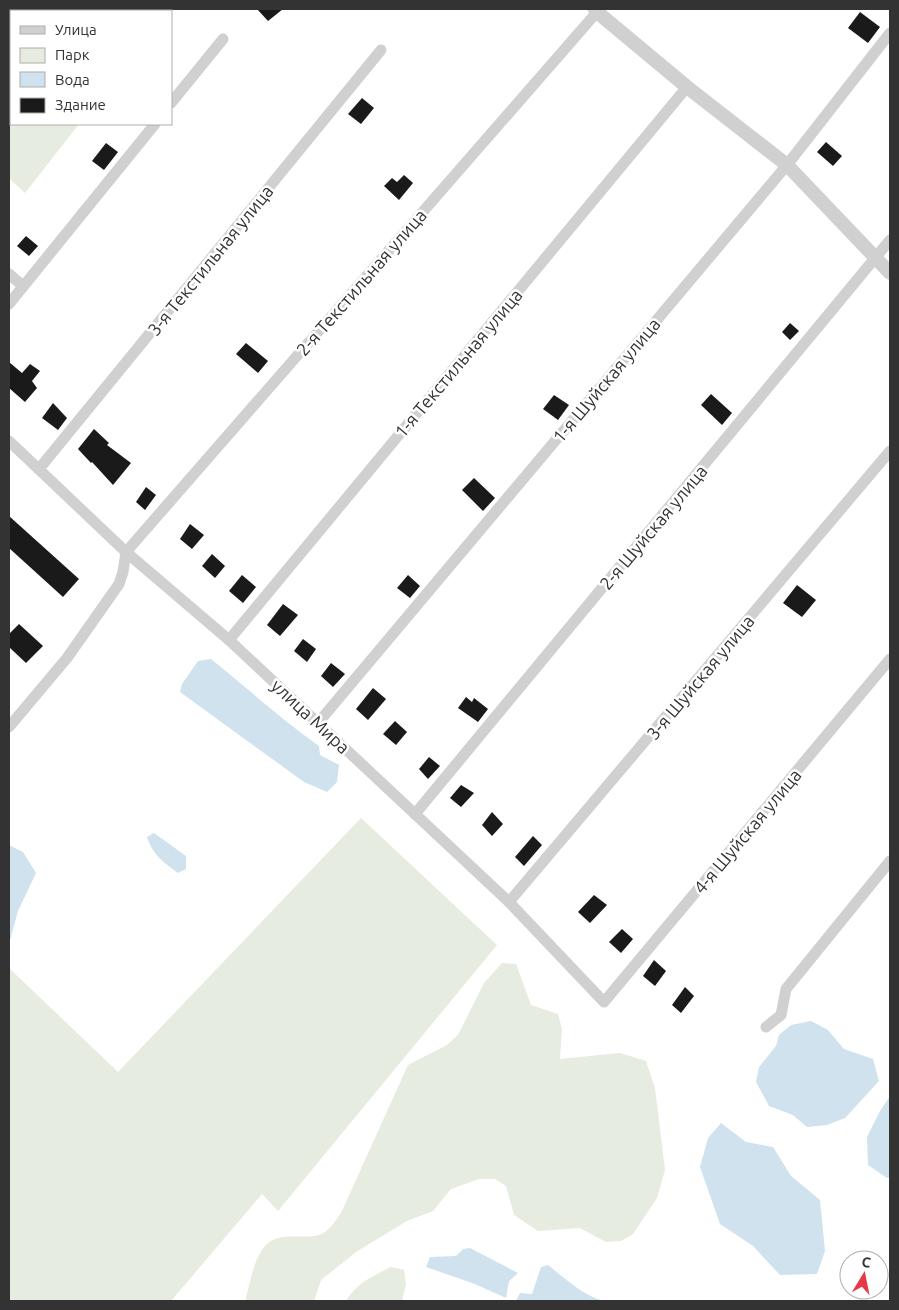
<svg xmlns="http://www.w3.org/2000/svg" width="899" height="1310" viewBox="0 0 899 1310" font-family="Ubuntu,sans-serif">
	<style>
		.green { fill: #e6ecdf }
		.water { fill: #cfe2ee }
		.building { fill: #1a1a1a }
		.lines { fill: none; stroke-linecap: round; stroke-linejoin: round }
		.minor { stroke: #d0d0d0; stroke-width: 11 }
		.tertiary { stroke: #d0d0d0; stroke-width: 14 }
		.labels { text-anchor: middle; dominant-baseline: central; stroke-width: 5; stroke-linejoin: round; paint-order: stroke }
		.street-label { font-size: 18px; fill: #333; stroke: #fff }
	</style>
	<rect width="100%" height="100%" fill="#fff"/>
	<g class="green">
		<path d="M9,9H169L167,11H11V124H79L25,193L9,178Z"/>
		<path d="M361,818L497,945L278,1211L262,1194L171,1301H9V968L118,1072Z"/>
		<path d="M502,963L516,964L531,1005L558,1014L562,1029L560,1059L620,1053L646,1061L655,1088L665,1170L657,1198L633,1234L621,1241L606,1242L580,1228L538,1231L514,1215L506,1186L495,1179H479L451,1189L433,1211L407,1221L356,1252L321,1280L314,1301H245C250,1284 253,1261 264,1247C278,1230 301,1240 319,1235C329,1232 335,1221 341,1213L408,1065L447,1045L458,1035L484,983Z"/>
		<path d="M391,1267L404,1270L406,1284L402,1301H346C358,1282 371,1277 391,1267Z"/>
	</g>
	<g class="water">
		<path d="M211,659C247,688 281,719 319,746L320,755L339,765L337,782L327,792L304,782L180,692L182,684L198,661Z"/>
		<path d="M154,833L186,856V869L178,873C164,863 152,854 147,837Z"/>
		<path d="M9,845L23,852L36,873L18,911L9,944Z"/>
		<path d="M811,1021L828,1030L844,1049L873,1059L879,1081L845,1118L827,1125L807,1127L793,1115L769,1106L756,1082L759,1067L776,1046L779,1035L791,1025Z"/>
		<path d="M890,1096V1177L887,1178L868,1165L867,1137L880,1111Z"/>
		<path d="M721,1123L746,1142L773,1147L791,1176L820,1200L825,1251L817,1274L780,1275L753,1246L720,1224L700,1167L708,1138Z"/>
		<path d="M470,1248L518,1273L509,1281L506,1298L475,1284L426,1267L430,1257L456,1256L463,1249Z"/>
		<path d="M548,1265C565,1278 583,1296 604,1301H516L520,1293L532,1294L541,1267Z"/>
	</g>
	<g class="building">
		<path d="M257,9H283L268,21Z"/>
		<path d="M860,12L880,27L868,43L848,28Z"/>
		<path d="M362,98L374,108L361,124L348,114Z"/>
		<path d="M826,142L842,156L833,166L817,152Z"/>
		<path d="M106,143L118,152L104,170L92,161Z"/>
		<path d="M404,175L413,183L399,200L384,186L392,178L397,182Z"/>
		<path d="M26,236L38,246L29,256L17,246Z"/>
		<path d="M790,323L799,331L790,340L782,332Z"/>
		<path d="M246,343L268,361L258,373L236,354Z"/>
		<path d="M9,362L22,373L30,364L40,371L32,381L37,388L25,402L9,388Z"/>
		<path d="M711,394L732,413L722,425L701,405Z"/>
		<path d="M554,395L569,405L558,420L543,409Z"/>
		<path d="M53,403L67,418L58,430L42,418Z"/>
		<path d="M94,429L109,443L107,445L131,463L113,485L92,462L91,463L78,449Z"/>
		<path d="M474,478L495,498L483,511L462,490Z"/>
		<path d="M146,487L156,495L145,510L136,502Z"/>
		<path d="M9,516L79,579L63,597L9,548Z"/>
		<path d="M190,524L204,535L192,549L180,539Z"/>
		<path d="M212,554L225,566L215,578L202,566Z"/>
		<path d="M242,575L256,587L243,603L229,591Z"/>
		<path d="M408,575L420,586L410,598L397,588Z"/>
		<path d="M797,585L816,600L802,617L783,603Z"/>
		<path d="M283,604L298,615L280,636L267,625Z"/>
		<path d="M19,624L43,646L26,663L9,647V634Z"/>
		<path d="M303,639L316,649L307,662L294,651Z"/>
		<path d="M331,663L345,674L333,687L321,676Z"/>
		<path d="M373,688L386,699L368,720L356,709Z"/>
		<path d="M466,697L472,702L474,698L488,709L478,722L458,708Z"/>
		<path d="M395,721L407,732L396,745L383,734Z"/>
		<path d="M429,757L440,766L428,779L419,769Z"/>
		<path d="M461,785L474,793L461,807L450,798Z"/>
		<path d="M492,812L503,824L492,836L482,825Z"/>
		<path d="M533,836L542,845L524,866L515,857Z"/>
		<path d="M594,895L607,905L590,923L578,912Z"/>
		<path d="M622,929L633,939L621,953L609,942Z"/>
		<path d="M654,960L666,971L655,986L643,976Z"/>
		<path d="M685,987L694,996L681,1013L672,1005Z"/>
	</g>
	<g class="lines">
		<g class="minor">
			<path d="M171,103L223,39"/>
			<path d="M9,274L23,286"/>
			<path d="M9,304L155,124"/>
			<path d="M9,441L126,552L229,640L415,814L509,902L604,1002L890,659"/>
			<path d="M39,469L381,50"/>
			<path d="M229,640L687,87"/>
			<path d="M318,723L787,165L890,33"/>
			<path d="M9,727L67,658L119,584L123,572L126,552L597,12L593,9"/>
			<path d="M415,814L890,240"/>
			<path d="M509,902L890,451"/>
			<path d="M766,1027L781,1015L786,989L890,861"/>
		</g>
		<path class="tertiary" d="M597,12L687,87L787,165L890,273"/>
	</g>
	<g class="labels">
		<g class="street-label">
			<text transform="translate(210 260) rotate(-51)">3-я Текстильная улица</text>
			<text transform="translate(361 282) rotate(-49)">2-я Текстильная улица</text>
			<text transform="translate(458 363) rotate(-50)">1-я Текстильная улица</text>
			<text transform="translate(606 380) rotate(-50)">1-я Шуйская улица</text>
			<text transform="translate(653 527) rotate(-50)">2-я Шуйская улица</text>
			<text transform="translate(700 677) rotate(-50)">3-я Шуйская улица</text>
			<text transform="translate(311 716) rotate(43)">улица Мира</text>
			<text transform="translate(747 831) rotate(-50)">4-я Шуйская улица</text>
		</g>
	</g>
	<rect width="899" height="1310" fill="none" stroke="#333333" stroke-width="20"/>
	<rect x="10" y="10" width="162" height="115" fill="#ffffff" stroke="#adadad"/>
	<rect x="20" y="26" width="25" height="8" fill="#d0d0d0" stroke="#adadad"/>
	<text x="55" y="35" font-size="15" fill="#333333">Улица</text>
	<rect x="20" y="48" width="25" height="15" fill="#e6ecdf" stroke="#adadad"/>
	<text x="55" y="60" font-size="15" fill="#333333">Парк</text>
	<rect x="20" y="72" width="25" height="15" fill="#cfe2ee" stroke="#adadad"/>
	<text x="55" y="85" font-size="15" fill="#333333">Вода</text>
	<rect x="20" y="98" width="25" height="15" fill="#1a1a1a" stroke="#adadad"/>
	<text x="55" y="110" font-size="15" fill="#333333">Здание</text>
	<g transform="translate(864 1275) rotate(10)"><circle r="24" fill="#ffffff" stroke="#adadad"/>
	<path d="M0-4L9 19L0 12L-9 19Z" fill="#e63946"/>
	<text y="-8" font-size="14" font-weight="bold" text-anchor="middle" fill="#333333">С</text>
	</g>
</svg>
